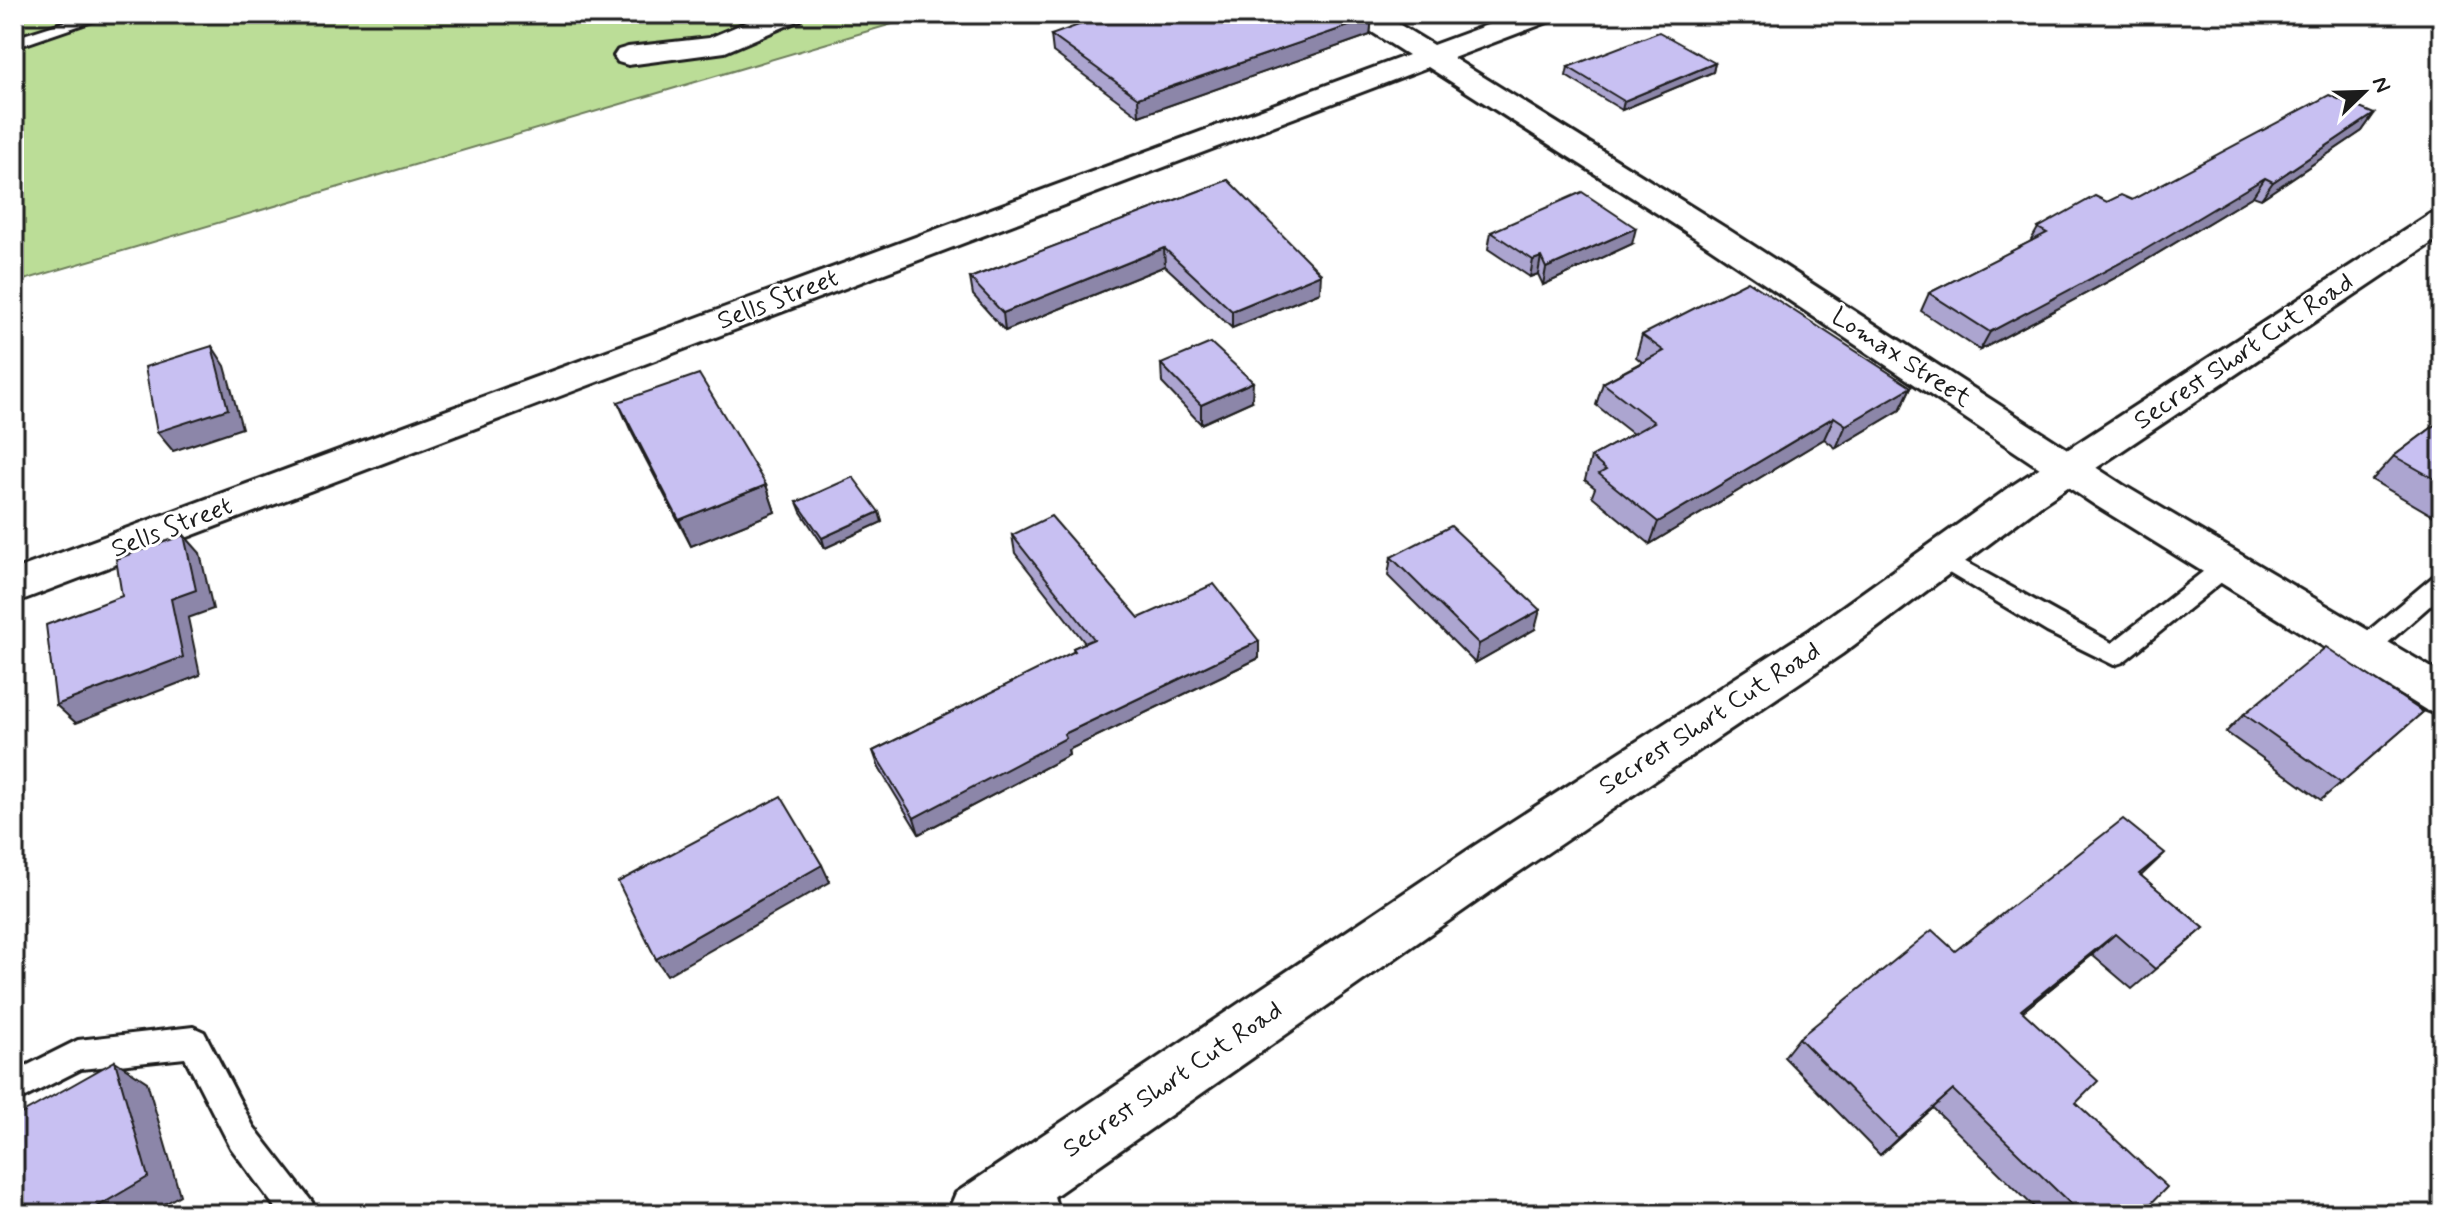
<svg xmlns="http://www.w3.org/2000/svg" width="2456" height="1228" viewBox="0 0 2456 1228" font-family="Mynerve,sans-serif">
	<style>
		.green { fill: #bbdd97; stroke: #6c7c5a; stroke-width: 2 }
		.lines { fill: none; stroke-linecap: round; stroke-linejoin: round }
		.lane-casing { stroke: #1c1c1c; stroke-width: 6 }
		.street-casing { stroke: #1c1c1c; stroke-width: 6 }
		.secondary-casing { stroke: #1c1c1c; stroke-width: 6 }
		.lane { fill: #fff; fill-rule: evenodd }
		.street { fill: #fff; fill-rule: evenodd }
		.secondary { fill: #fff; fill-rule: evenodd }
		.wall { fill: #aca5d0; stroke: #1c1c1c; stroke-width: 2 }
		.shaded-wall { fill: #8c86a9; stroke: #1c1c1c; stroke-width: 2 }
		.building { fill: #c8c0f2; stroke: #1c1c1c; stroke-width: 2 }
		.labels { text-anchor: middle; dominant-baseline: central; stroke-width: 6; stroke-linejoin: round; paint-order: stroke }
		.street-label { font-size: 26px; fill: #1c1c1c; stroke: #fff }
	</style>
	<rect width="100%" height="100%" fill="#fff"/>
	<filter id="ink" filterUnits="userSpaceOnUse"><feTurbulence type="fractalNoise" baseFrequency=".0125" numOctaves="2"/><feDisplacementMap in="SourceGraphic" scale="16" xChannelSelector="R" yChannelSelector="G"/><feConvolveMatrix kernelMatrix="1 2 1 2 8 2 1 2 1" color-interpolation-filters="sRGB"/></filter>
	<g filter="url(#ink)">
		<path class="green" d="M26,14H926L14,283V24Z"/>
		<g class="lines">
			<defs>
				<g id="lane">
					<path d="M89,14H113L14,48V38Z"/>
					<path d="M1942,549L2112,643L2218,560L2226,557L2234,560L2238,566L2234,572L2123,662L2114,665L2047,632L1934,564L1930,558L1934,552Z"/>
					<path d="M2442,573V595L2373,656L2364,659L2355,656L2352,649L2355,642L2434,576Z"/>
					<path d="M193,1027L204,1032L253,1126L312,1202L316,1214H280L231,1148L185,1058L81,1069L14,1103V1072L78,1040Z"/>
					<path d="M1034,1159L1045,1164L1059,1214H1027L1018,1175L1023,1164Z"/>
				</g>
				<g id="street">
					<path d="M766,14H804L800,20L725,52L628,65L618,62L614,56L618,50L628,47L709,38Z"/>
					<path d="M1349,14H1382L1433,45L1517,14H1557L1553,20L1453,58L1729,230L2123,485L2442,674V716L2426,710L2095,505L1705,244L1428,67L14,603V570L1408,55L1353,20Z"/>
				</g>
				<path id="secondary" d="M2442,211V236L2041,505L1842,654L1510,878L1029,1214H947L956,1193L1474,846L1810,630L2013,485L2430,214Z"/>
			</defs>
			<use href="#lane" class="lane-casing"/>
			<use href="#street" class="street-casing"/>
			<use href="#secondary" class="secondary-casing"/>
			<use href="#lane" class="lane"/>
			<use href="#street" class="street"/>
			<use href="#secondary" class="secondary"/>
		</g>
		<g class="wall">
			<path d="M1387,14H1425L1402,23Z"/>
			<path d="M1372,18L1370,35L1139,116L1053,52L1051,35L1219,24Z"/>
			<path d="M1715,63L1713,72L1622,110L1566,76L1568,67Z"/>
			<path d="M2374,114L2362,131L2261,199L2253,196L2130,270L1980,350L1921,311L1929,293L2030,242L2038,228L2107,202L2132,200Z"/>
			<path d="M1228,180L1320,292L1232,328L1165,266L1005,331L973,295L970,278Z"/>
			<path d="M1491,232L1632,244L1543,285L1538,274L1530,277L1488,249Z"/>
			<path d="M1642,335L1911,387L1900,410L1836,448L1824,439L1650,544L1592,496L1595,488L1585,480L1591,457L1633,434L1596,405L1603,383L1642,362L1636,357Z"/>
			<path d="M1161,364L1252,401L1201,424L1162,383Z"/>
			<path d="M618,402L766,485L775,512L691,546L630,429Z"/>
			<path d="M2442,420V521L2372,480L2394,456Z"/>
			<path d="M797,502L879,512L882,522L825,548L801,512Z"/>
			<path d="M1012,535L1139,618L1259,641V658L1068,750L1069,755L919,834L879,768L873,751L1074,652L1073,648L1085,643L1015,553Z"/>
			<path d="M1391,557L1535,629L1475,663L1388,576Z"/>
			<path d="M2423,712L2321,800L2226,732L2244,714Z"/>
			<path d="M2141,876L2204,928L2132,989L2092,955L2022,1012L2141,1214H2041L1933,1108L1880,1155L1784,1057L1799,1038Z"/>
		</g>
		<g class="shaded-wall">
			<path d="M1403,14H1425L1402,23Z"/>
			<path d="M1372,18L1370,35L1139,116L1138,98Z"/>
			<path d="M1715,63L1713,72L1622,110L1624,101Z"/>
			<path d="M2374,114L2362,131L2261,199L2273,182Z"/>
			<path d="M2265,178L2253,196L2130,270L1980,350L1990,332Z"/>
			<path d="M1636,228L1632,244L1543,285L1546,268Z"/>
			<path d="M1164,248L1165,266L1005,331L1003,313Z"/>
			<path d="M1541,257L1538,274L1530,277L1533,260Z"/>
			<path d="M1321,274L1320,292L1232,328V311Z"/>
			<path d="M212,346L225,366L242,428L173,451L157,432Z"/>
			<path d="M1253,382L1252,401L1201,424V405Z"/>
			<path d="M1911,387L1900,410L1836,448L1846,425Z"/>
			<path d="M1834,417L1824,439L1650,544L1658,522Z"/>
			<path d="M766,485L775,512L691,546L679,520Z"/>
			<path d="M879,512L882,522L825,548L822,538Z"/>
			<path d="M184,535L200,553L213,609L188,618L200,675L76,723L56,705Z"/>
			<path d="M1540,610L1535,629L1475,663L1479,644Z"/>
			<path d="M1259,641V658L1068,750L1069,755L919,834L914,818L1064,734Z"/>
			<path d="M2165,853L2143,874L2116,896L2139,874Z"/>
			<path d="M822,865L830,882L667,975L656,959Z"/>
			<path d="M2115,934L2092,955L2000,1030L2021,1010Z"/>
			<path d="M115,1061L147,1082L180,1195L148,1214H85Z"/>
			<path d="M1953,1090L1933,1108L1880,1155L1898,1138Z"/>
		</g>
		<g class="building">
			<path d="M1109,14H1203L1219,24L1248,14H1366L1372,18L1138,98L1051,35Z"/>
			<path d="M1659,32L1715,63L1624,101L1568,67Z"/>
			<path d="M2329,95L2374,114L2273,182L2265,178L2141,252L1990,332L1929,293L2047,233L2038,228L2095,196L2107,202L2121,195L2132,200Z"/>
			<path d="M1228,180L1321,274L1232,311L1164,248L1003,313L970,278Z"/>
			<path d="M1582,192L1636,228L1546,268L1541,257L1533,260L1491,232Z"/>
			<path d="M1748,281L1911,387L1846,425L1834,417L1658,522L1599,474L1606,470L1591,457L1654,422L1603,383L1664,351L1642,335Z"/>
			<path d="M1211,343L1253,382L1201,405L1161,364Z"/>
			<path d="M212,346L228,409L157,432L145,367Z"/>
			<path d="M699,374L766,485L679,520L618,402Z"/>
			<path d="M2442,420V483L2394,456Z"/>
			<path d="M853,477L879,512L822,538L797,502Z"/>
			<path d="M1051,516L1139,618L1214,584L1259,641L1064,734L1066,738L914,818L873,751L1075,651L1073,648L1094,639L1012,535Z"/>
			<path d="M1451,526L1540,610L1479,644L1391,557Z"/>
			<path d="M184,535L196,590L171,599L183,657L56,705L46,625L122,596L116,559Z"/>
			<path d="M2326,647L2423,712L2341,783L2244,714Z"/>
			<path d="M781,796L822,865L656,959L618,882Z"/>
			<path d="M2123,819L2165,853L2139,874L2204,928L2155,969L2115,934L2021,1010L2098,1081L2076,1103L2167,1187L2141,1214H2081L1953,1090L1898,1138L1799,1038L1932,930L1955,951Z"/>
			<path d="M115,1061L148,1177L85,1214H14V1118Z"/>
		</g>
	</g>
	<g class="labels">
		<g class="street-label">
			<text transform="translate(778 300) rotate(-21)">Sells Street</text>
			<text transform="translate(2244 352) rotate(-34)">Secrest Short Cut Road</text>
			<text transform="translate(1901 358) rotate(33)">Lomax Street</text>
			<text transform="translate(172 528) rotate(-21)">Sells Street</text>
			<text transform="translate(1710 719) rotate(-33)">Secrest Short Cut Road</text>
			<text transform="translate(1173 1080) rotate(-34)">Secrest Short Cut Road</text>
		</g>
	</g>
	<rect width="2456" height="1228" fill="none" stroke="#fff" stroke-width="48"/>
	<rect x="24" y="24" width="2408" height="1180" fill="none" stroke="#1c1c1c" stroke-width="3" filter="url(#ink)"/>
	<g transform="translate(2364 92) rotate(67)" stroke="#ffffff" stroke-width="6" paint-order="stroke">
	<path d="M0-6L14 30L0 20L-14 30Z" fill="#1c1c1c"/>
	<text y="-12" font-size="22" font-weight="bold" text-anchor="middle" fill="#1c1c1c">N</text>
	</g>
</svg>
